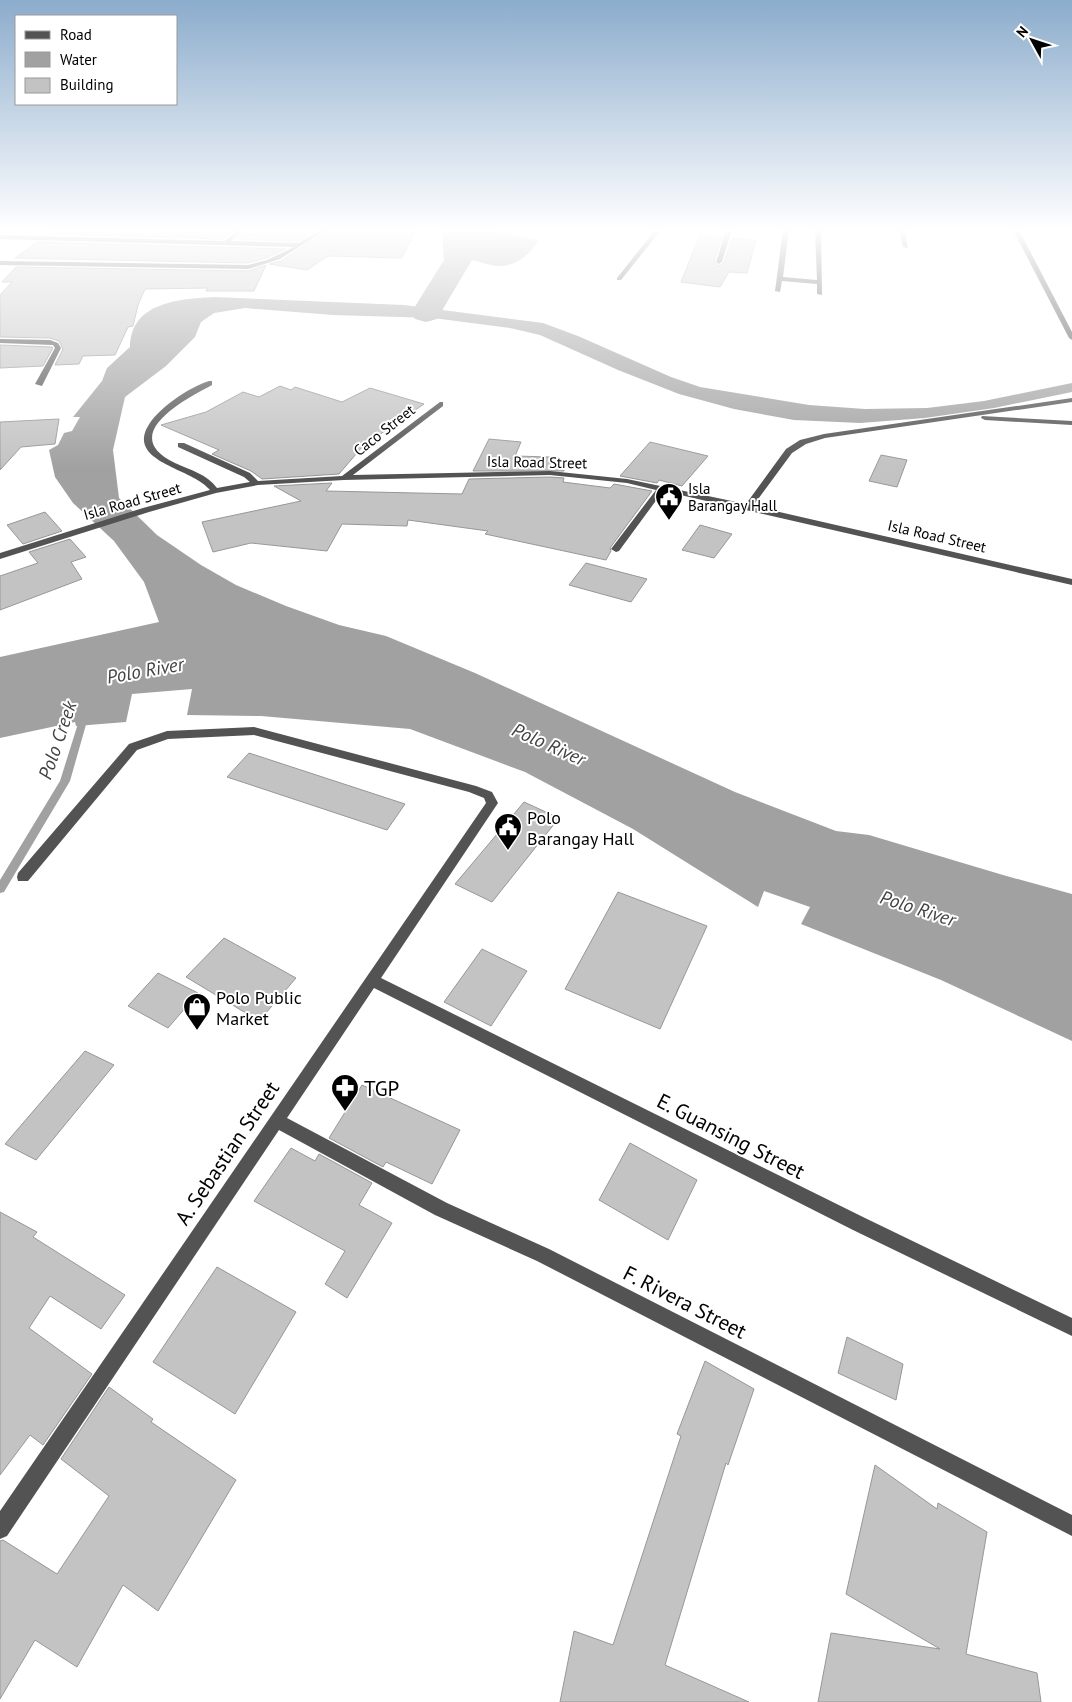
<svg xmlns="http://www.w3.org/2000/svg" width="1072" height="1702" viewBox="0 0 1072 1702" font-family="'PT Sans',sans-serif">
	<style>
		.water { fill: #a1a1a1 }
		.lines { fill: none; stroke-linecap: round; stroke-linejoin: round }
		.stream { fill: #a1a1a1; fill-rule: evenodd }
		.river { fill: #a1a1a1; fill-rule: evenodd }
		.building { fill: #c3c3c3; stroke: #979797 }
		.minor { fill: #535353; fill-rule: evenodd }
		.labels { text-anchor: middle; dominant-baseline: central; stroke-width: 4; stroke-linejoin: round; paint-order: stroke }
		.far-street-label { font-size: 15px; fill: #000; stroke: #fff }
		.far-poi-label { font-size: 15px; fill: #000; stroke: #fff; text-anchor: start }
		.poi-label { font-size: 18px; fill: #000; stroke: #fff; text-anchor: start }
		.water-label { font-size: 19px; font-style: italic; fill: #424242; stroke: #fff }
		.near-poi-label { font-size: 21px; fill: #000; stroke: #fff; text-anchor: start }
		.near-street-label { font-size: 21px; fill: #000; stroke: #fff }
	</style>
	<rect width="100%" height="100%" fill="#fff"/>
	<g class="water">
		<path d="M453,230H483L539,240C530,253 519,265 501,266C488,267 474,257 458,260L456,233Z"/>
		<path d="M214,297L404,305L543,323L578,336L671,377L700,387L809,405L865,409L927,408L984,401L1072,383V392L994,408L925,418L860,423L794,420L734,409L679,394L618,370L540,335L510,328L433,318L333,315L245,308L214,313L201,322L195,337L166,366L125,397L113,450L119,498L157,535L201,565L236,585L286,606L339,625L386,636L475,673L735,792L836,831L869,835L1003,875L1072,894V1041L941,980L801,924L810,907L764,891L758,907L633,829L525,772L410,729L261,716L187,715L192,689L132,694L126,722L76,726L75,722L0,738V657L159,622L144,582L114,541L73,503L55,477L49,450L58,445L64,433L72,431L80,417H73L102,381L107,368L130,347C131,302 179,299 214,297Z"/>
	</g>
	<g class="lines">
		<path class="stream" d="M85,711L89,714L70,781L4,892L0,893V880L60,781L81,714Z"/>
		<path class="river" d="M442,230H468L472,260L437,319L426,322L415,319L411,313L444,260Z"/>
	</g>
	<g class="building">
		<path d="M53,230H235L224,239L47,234Z"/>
		<path d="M246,230H317L298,241L236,239Z"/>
		<path d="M328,230H416L402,258L328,256L307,270L269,264L281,261Z"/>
		<path d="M700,235L722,237L714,261L718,266L724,263L732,238L756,240L747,273L729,272L720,287L681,282Z"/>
		<path d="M37,242L286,249L266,258L248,263L15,258Z"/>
		<path d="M266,265L254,291H206L208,288L145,289L138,305L133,326L128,327L115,355L83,356L79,364L55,365L63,349L59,341L50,338L0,337V295L12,282H2L16,267L248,271Z"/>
		<path d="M0,345L52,347L53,348L43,366L0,368Z"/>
		<path d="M280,386L291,390L295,387L342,402L370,388L424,404L363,446L339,474L262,479L251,471L212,454L219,450L161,425L206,412L243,392L259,397Z"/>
		<path d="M59,419L55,444L21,447L0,470V422Z"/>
		<path d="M489,439L521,442L515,456L550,457V459L564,460V471H473Z"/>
		<path d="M650,442L708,456L682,486L659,480L657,483L620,476Z"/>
		<path d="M881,455L907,460L897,487L869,481Z"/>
		<path d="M550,477L564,478L563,482L610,488L614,484L652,491L610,548L611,551L606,560L485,534L488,531L408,520L407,526L342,524L327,551L251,543L213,552L202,522L301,501L274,486L332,483L326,491L462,494L469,479Z"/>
		<path d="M45,512L62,531L23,544L7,525Z"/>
		<path d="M700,525L732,534L714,558L682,550Z"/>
		<path d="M70,539L86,557L71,562L82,579L0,610V576L38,563L29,552Z"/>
		<path d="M586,563L647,579L631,602L569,585Z"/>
		<path d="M249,753L405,804L387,830L227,777Z"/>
		<path d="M524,802L559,818L492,902L455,884Z"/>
		<path d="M618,892L707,926L660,1029L565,989Z"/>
		<path d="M224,938L296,978L259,1021L186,977Z"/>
		<path d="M482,949L527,971L491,1026L444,1002Z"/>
		<path d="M158,973L198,993L168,1028L128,1006Z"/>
		<path d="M85,1051L114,1065L36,1160L5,1144Z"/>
		<path d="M362,1085L460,1130L432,1184L386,1162L383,1167L329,1138Z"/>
		<path d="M630,1143L697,1180L668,1240L599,1200Z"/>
		<path d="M291,1148L315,1161L319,1154L372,1183L359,1205L392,1223L347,1298L325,1284L345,1251L254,1201Z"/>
		<path d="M0,1212L37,1232L33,1237L125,1295L101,1329L50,1296L29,1328L92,1374L43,1445L30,1435L0,1475Z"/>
		<path d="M217,1267L296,1312L235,1414L153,1362Z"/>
		<path d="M847,1337L903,1364L896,1400L838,1373Z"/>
		<path d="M705,1361L754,1389L728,1465L726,1463L665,1665L749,1702H560L574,1631L613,1645L681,1436L677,1434Z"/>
		<path d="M109,1387L153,1419L151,1422L236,1480L158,1611L123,1585L77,1667L35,1640L0,1699V1541L3,1540L57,1574L109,1496L61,1459Z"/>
		<path d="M875,1465L937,1509L938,1503L987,1532L966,1654L1037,1673L1041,1702H818L831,1633L940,1649L846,1594Z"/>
	</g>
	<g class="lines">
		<g class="minor">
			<path d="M238,230H244L231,241L299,243L320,230H326L280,259L248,269L0,265V261L248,265L267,260L294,247L0,239V235L225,241Z"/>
			<path d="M655,230H661L621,280H617V278Z"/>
			<path d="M726,230H732L722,262L719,264L716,262Z"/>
			<path d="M783,230H789L783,277L817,280L815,230H821L822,295L817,294V284L782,281L780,292L775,291Z"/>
			<path d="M899,230H905L908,248L903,247Z"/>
			<path d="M1013,230H1019L1072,332V340L1069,338Z"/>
			<path d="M0,339L50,340L58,343L61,348L42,386L35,384L55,348L53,345L0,343Z"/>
			<path d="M209,381H212V385C184,400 117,435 175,463C190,470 207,474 217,488L250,482L244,477L178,447V443H184L250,473L258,481L342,476L440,402H443V406L353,475L550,471L627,479L746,504L786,449L800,440L824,434L1072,398V402L825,438L806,444L792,453L753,506L1072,579V585L663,491L619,551L616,552L611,549L656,490L627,483L550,475L344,480L258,485L216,493L149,512L0,559V553L143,508L210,490C192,467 120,462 152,420C165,404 190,387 209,381Z"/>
			<path d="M982,416L1072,421V425L985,420L981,418Z"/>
			<path d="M254,727L476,786L492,792L498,803L381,978L865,1218L1072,1318V1336L853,1230L374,988L287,1118L447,1203L549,1249L1072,1515V1536L537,1261L435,1215L279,1130L7,1536L0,1539V1511L486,803L484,798L469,792L254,735L168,739L137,750L28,881H18L17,877L18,873L129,744L167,731Z"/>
		</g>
	</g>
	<linearGradient id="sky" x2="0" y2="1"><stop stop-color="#8baccc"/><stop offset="0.49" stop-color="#fff"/><stop offset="1" stop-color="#fff" stop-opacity="0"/></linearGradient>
	<rect width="1072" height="468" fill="url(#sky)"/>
	<defs>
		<symbol id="civic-pin" viewBox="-11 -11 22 30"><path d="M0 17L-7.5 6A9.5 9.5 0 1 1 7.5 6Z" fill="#000" stroke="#fff"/><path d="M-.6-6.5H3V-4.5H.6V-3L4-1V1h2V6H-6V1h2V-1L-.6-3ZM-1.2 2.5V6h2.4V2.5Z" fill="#fff"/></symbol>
		<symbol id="shop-pin" viewBox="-11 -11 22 30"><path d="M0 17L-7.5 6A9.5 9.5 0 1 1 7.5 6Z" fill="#000" stroke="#fff"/><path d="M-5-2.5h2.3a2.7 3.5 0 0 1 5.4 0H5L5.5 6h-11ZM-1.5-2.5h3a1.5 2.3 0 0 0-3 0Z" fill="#fff"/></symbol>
		<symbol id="pharmacy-pin" viewBox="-11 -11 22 30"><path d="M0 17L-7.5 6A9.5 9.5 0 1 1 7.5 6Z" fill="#000" stroke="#fff"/><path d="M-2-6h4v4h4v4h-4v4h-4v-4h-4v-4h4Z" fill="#fff"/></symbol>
	</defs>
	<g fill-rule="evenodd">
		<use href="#civic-pin" x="653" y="481" width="32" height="43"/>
		<use href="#civic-pin" x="492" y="811" width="32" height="43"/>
		<use href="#shop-pin" x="181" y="991" width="32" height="43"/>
		<use href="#pharmacy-pin" x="329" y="1072" width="32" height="43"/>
	</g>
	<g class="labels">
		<g class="far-street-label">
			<text transform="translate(384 430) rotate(-38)">Caco Street</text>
			<text transform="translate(537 462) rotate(1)">Isla Road Street</text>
			<text transform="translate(132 501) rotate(-16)">Isla Road Street</text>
			<text transform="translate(937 536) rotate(13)">Isla Road Street</text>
		</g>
		<g class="far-poi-label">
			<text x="688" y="488">Isla<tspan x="688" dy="17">Barangay Hall</tspan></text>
		</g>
		<g class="poi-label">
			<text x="527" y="817">Polo<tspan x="527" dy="21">Barangay Hall</tspan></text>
			<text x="216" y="997">Polo Public<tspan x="216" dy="21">Market</tspan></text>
		</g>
		<g class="water-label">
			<text transform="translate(145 670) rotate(-10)">Polo River</text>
			<text transform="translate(57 740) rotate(-71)">Polo Creek</text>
			<text transform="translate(549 744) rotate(24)">Polo River</text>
			<text transform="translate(918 908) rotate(18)">Polo River</text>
		</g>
		<g class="near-poi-label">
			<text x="364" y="1088">TGP</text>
		</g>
		<g class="near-street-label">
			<text transform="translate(731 1136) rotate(27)">E. Guansing Street</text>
			<text transform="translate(227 1153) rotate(-56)">A. Sebastian Street</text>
			<text transform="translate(685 1302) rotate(27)">F. Rivera Street</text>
		</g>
	</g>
	<rect x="15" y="15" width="162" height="90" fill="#ffffff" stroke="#999999"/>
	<rect x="25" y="31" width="25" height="8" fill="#535353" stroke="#999999"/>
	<text x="60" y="40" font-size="15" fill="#000000">Road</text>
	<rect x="25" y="52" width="25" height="15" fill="#a1a1a1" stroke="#999999"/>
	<text x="60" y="65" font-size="15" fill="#000000">Water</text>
	<rect x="25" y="78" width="25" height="15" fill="#c3c3c3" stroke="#999999"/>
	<text x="60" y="90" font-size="15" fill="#000000">Building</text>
	<g transform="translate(1032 40) rotate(310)" stroke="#ffffff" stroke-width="4" paint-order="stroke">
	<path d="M0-4L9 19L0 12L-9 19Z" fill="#000000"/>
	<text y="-8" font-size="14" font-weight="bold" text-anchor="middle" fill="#000000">N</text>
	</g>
</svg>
